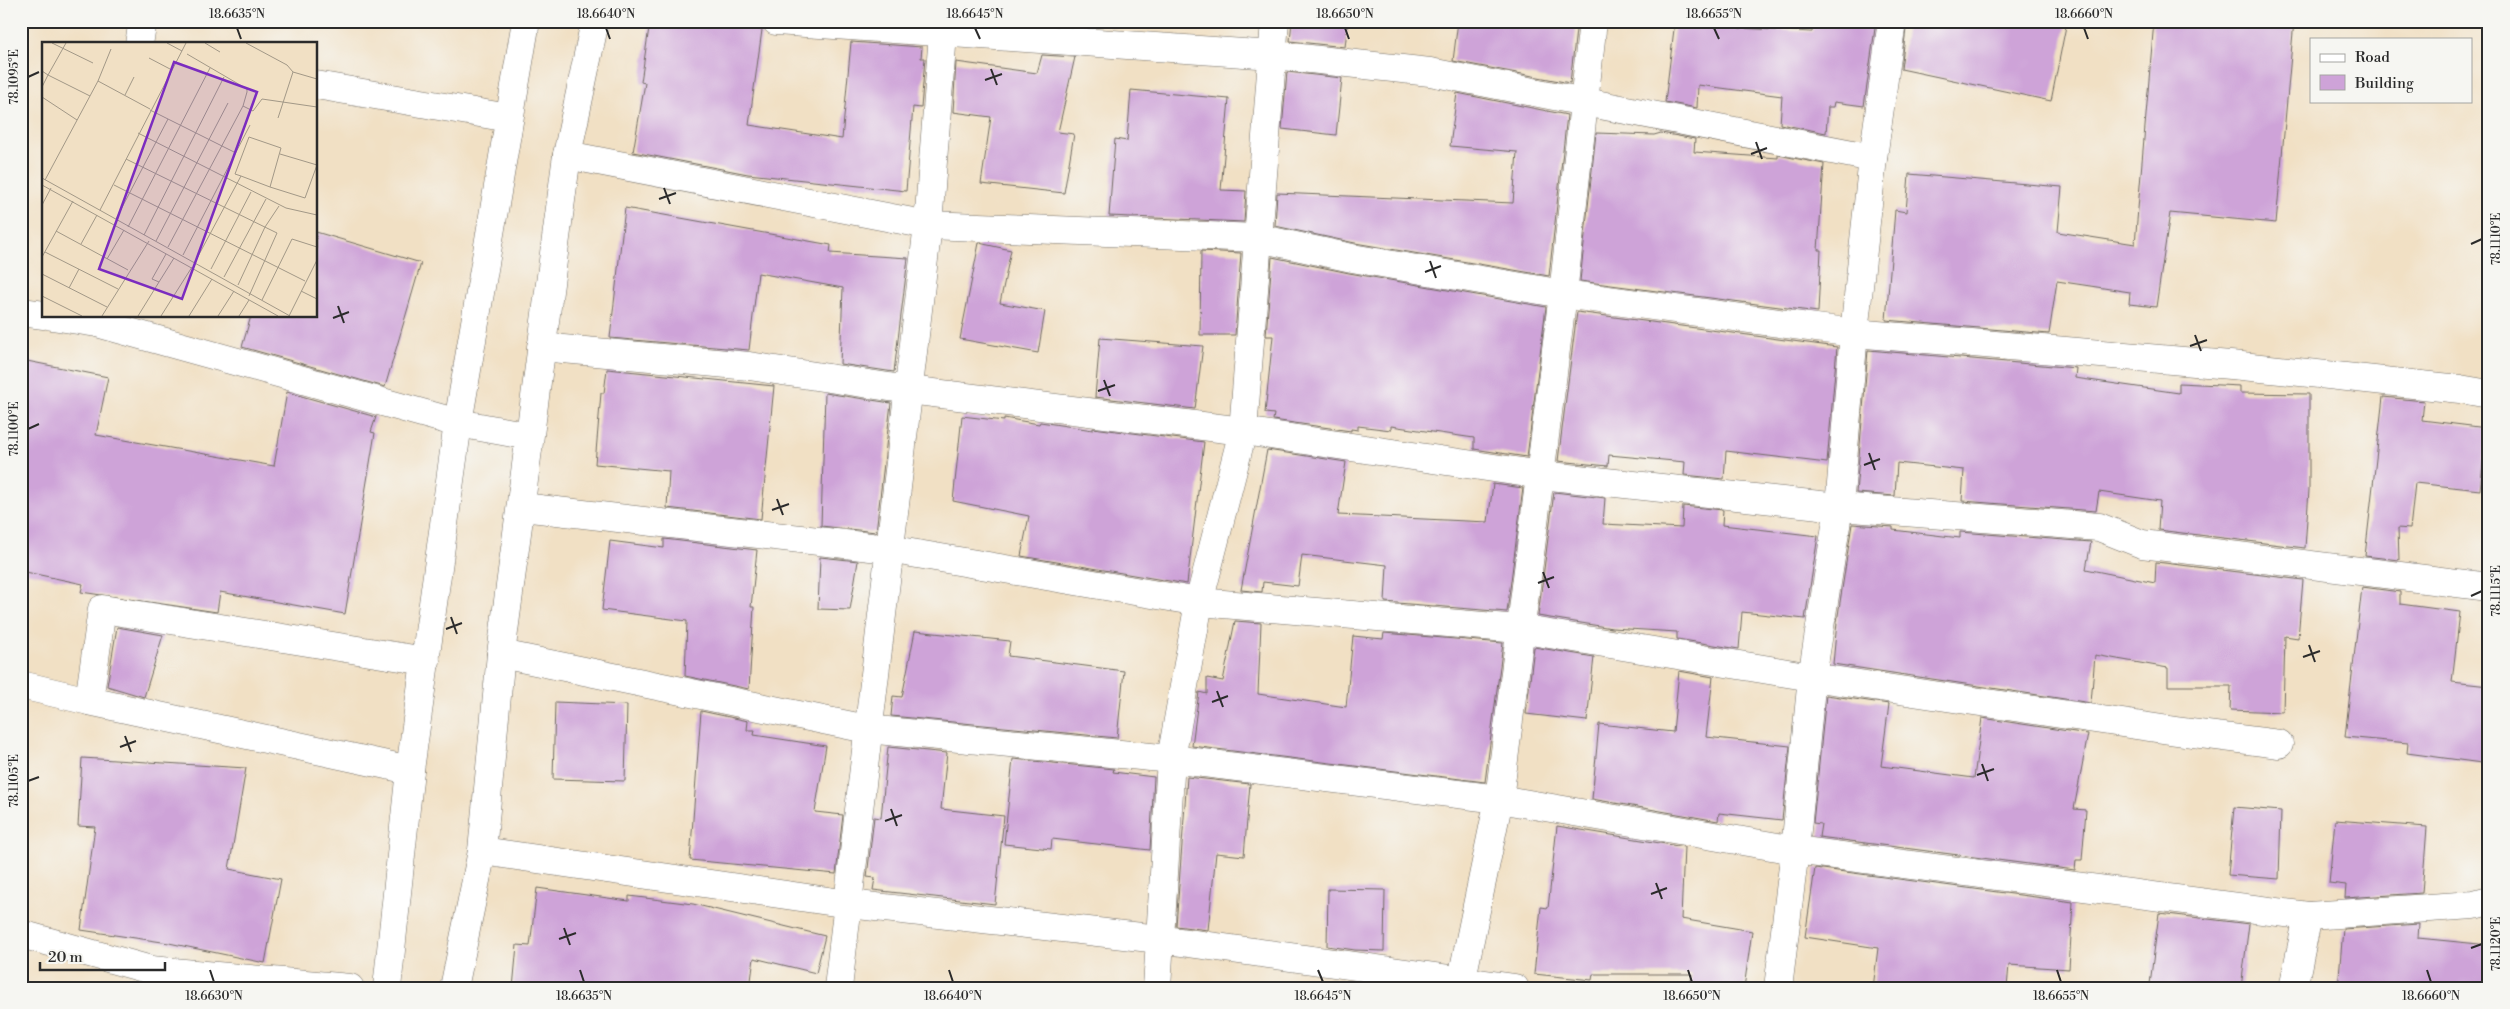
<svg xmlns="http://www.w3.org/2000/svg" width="2510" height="1009" viewBox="0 0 2510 1009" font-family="'Libre Bodoni',serif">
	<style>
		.building { fill: #cea3d8 }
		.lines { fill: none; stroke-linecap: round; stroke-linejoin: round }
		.minor-casing { stroke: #706a61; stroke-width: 29 }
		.primary-casing { stroke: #706a61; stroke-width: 29 }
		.minor { stroke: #fff; stroke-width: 28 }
		.primary { stroke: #fff; stroke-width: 28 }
		.ticks { fill: none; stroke: #2b2b2b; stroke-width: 2 }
		.inset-road { fill: none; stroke: #a29887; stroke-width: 1 }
		.view { fill: #7b2cbf; fill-opacity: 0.15; stroke: #7b2cbf; stroke-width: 2.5 }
		.inset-edge { fill: none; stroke: #2b2b2b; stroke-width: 2.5 }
		.neatline { fill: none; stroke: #2b2b2b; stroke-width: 2 }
		.ticks-label { font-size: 12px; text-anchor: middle; fill: #2b2b2b }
	</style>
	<rect width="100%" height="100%" fill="#f6f6f2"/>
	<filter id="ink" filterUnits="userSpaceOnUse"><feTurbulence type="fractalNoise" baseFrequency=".02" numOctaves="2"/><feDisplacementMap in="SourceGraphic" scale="10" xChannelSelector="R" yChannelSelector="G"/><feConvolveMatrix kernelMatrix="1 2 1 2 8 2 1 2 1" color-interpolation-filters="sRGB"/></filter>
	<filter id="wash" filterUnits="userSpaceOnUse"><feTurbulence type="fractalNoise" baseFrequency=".0096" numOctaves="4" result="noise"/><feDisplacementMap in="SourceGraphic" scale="20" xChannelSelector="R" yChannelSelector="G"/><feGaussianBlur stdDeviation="1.12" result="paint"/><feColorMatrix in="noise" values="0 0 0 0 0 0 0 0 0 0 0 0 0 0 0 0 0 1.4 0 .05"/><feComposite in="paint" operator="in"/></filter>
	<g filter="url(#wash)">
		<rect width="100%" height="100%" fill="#f1e0c4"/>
		<g id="blocks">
			<g class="building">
				<path d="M650,21H698L762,30L749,125L842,139L851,42L922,47L921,58H925L921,108L913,107L906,191L748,174L633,152L645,83L641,82Z"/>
				<path d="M1050,21H1083L1082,26L1049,24Z"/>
				<path d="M1292,21H1348L1345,47L1290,41Z"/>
				<path d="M1458,21H1577L1570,83L1453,61Z"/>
				<path d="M1675,21H1740L1739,28L1812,32L1814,21H1876L1864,106L1834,102L1833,107H1828L1826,133L1780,124L1782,96L1698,85L1697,108L1665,102Z"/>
				<path d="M1907,21H2067L2051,101L1901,69Z"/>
				<path d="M2154,21H2294L2276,223L2170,213L2156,307L2129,304L2130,292L2057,281L2049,334L1886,320L1895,210L1906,212L1909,174L2062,187L2058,232L2135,244Z"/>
				<path d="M1042,55L1075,57L1058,132L1074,134L1064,193L981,184L991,117L953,112L956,62L1037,73Z"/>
				<path d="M1287,72L1342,78L1336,135L1282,129Z"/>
				<path d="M1131,90L1229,99L1221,190L1246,191L1244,222L1109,216L1115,139L1127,141Z"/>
				<path d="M1457,93L1567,115L1549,276L1355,243L1275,226L1277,193L1513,203L1517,152L1450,146Z"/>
				<path d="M1596,133L1654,135L1661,133L1695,139L1694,152L1778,158V155L1824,164L1818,250H1821L1818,312L1580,281Z"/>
				<path d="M625,208L831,245L830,253L908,258L894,372L840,364L843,288L758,273L749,350L610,338Z"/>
				<path d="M316,232L421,263L385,387L242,347L251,316H316Z"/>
				<path d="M979,243L1011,250L1000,303L1045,311L1038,353L960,339Z"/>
				<path d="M1201,251L1241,253L1235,335H1200Z"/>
				<path d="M1272,257L1349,273L1546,307L1527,457L1474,449V438L1391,426V430L1358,426V430L1351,429V431L1273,420L1274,414L1265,413L1273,336H1266Z"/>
				<path d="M1577,312L1837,347L1827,463L1726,451L1724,479L1684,475L1685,462L1609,455L1608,466L1558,461Z"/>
				<path d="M1100,338L1203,346L1195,409L1095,397Z"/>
				<path d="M1868,350L2076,368L2075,378L2179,393V383L2240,386V393L2309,394V490L2305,548L2158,530L2160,501L2099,492L2096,511L1962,501L1964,470L1897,463L1895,496L1856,493Z"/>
				<path d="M27,361L108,377L96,435L274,466L287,392L376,417L371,432L375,433L345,614L220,592L217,612L81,592L83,584L21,571V392Z"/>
				<path d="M607,369L774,386L761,519L667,508L669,471L595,464L601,393H604Z"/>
				<path d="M825,393L891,403L876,532L821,526Z"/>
				<path d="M2383,397L2424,401L2422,420L2487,428L2480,490L2415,483L2410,529L2398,528L2399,560L2365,556Z"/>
				<path d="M962,416L1004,421V418L1039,424L1040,422L1093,430V428L1204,442L1187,584L1021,556L1029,516L953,501Z"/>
				<path d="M1267,450L1346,462L1338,515L1488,522L1493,484L1523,488L1507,612L1385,602L1387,565L1302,555L1298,586L1263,582L1262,592L1241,590Z"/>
				<path d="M1554,492L1605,498L1603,524L1682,528L1683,506L1723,510L1722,525L1818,536L1805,619L1742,612L1739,649L1677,639V632L1612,628L1538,616Z"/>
				<path d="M1852,524L1893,527V530L1960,538V532L2091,542L2086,569L2155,583L2156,562L2303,580L2298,638L2285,636L2283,712L2230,710L2231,686H2168V668L2095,655L2091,703L1833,664L1837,622Z"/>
				<path d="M664,539L757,550L751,607H754L749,689L685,676L687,621L602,610L610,541L664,548Z"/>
				<path d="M820,557L858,561L850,610L818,609Z"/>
				<path d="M2362,587L2400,592V604L2460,612L2452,682L2489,686V764L2407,753L2408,743L2345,737Z"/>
				<path d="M1235,621L1261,623L1258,694L1346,707L1353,636L1383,639L1384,633L1503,643L1485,782L1192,746L1199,692L1207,694V678L1223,681Z"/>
				<path d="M117,627L163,635L144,697L107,686Z"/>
				<path d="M915,631L1010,641L1008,656L1124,671L1117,738L891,716L893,696L902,697Z"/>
				<path d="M1534,647L1594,657L1587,721L1526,714Z"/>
				<path d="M1679,671L1713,677L1706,737L1790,746L1782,820L1719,813L1718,821L1592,799L1599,724L1673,732Z"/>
				<path d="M1826,695L1889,704L1881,766L1974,778L1982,718L2088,734L2074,809L2086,810L2082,860H2076L2075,870L1819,837L1821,824L1813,823Z"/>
				<path d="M555,702L627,705L625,781L553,779Z"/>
				<path d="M701,711L748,721L747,730H755L754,735L826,746L815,812L843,815L836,874L690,860Z"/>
				<path d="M888,747L947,753L941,809L1004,816L995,904L873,890L875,878L867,877L874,817L881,818Z"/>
				<path d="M82,758L246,768L229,869L281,879L265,963L169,943L81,930L95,827L78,826Z"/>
				<path d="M1013,759L1114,769L1113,772L1154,777L1150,850L1052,839L1051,849L1004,844Z"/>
				<path d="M1187,777L1250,784L1244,856L1216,853L1208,930L1176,926Z"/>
				<path d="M2234,807L2281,811L2279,879L2228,875Z"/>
				<path d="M2335,820L2427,827L2422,893L2345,898L2346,885L2329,883Z"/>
				<path d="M1557,826L1684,847L1681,919L1752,931L1744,988H1690L1692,974H1593L1592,980L1534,974L1541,907L1548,908Z"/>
				<path d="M1815,868L2073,902L2069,969L2009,965L2007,988H1873L1878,948L1805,937Z"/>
				<path d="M537,888L629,901V896L693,904L825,936L816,973L754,958L750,988H513L517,945L530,946Z"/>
				<path d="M1328,889L1385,890L1384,951L1355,950L1327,946Z"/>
				<path d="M2159,913L2249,924L2241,988H2182L2150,984Z"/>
				<path d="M2419,924L2418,938L2489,945V988H2338L2343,929Z"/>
			</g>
		</g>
	</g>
	<g filter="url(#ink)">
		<use href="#blocks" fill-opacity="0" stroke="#706a61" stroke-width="1"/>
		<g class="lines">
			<defs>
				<g id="minor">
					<path d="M776,21L1273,55L1430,72L1873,158"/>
					<path d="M139,44L143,21"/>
					<path d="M316,85L509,118"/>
					<path d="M567,155L928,225L1258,238L1352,258L1563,294L1854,333L2242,366L2460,389L2489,394"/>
					<path d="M21,312L44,315"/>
					<path d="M52,316L97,323L458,423L529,436"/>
					<path d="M541,347L749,366L909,390L1243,431L1541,475L1839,507L2099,527L2142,544L2489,587"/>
					<path d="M522,507L888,549L1199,602L1519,629L1812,677L2176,731L2279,744"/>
					<path d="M501,654L867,729L1171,759L1499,799L1795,850L2308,916L2474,905L2489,901"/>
					<path d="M21,685L89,701L102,609L426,661"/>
					<path d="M89,701L410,770"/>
					<path d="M482,851L849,904L1159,939L1515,988"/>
					<path d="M21,934L151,970L350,988"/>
					<path d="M838,988L928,225L944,21"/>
					<path d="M1157,988L1171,759L1199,602L1243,431L1275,21"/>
					<path d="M1460,988L1499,799L1563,294L1593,21"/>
					<path d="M1778,988L1795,850L1812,677L1839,507L1854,333L1873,158L1892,21"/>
					<path d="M2293,988L2308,916"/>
				</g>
				<g id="primary">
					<path d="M387,988L410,770L458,423L526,21"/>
					<path d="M454,988L482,851L501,654L567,155L595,21"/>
				</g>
			</defs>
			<use href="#minor" class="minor-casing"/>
			<use href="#primary" class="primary-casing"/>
			<use href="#minor" class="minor"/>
			<use href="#primary" class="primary"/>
		</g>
	</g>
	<path class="ticks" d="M237,28L241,39M606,28L610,39M975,28L980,39M1345,28L1349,39M1714,28L1719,39M2084,28L2088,39M991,69L997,85M28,77L39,72M985,80L1002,74M1756,142L1762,159M1751,154L1767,148M664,188L670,204M659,199L676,193M2471,244L2482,239M1430,261L1436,278M1425,272L1441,266M338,306L344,323M333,318L349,312M2195,335L2201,351M2190,346L2207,340M1104,380L1110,396M1098,391L1115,385M28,429L39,424M1869,453L1875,470M1864,465L1880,459M777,499L783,515M772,510L789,504M1543,572L1549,588M1538,583L1554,577M2471,596L2482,591M451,617L457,634M446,629L462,623M2309,645L2315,662M2303,657L2320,651M1217,691L1223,707M1212,702L1228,696M125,736L131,752M120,747L136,741M1982,764L1988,781M1977,775L1994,769M28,781L39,777M891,809L897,826M885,821L902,815M1656,883L1662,899M1651,894L1667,888M564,928L570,945M559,939L576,933M2471,948L2482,944M210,970L214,982M580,970L584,982M949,970L953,982M1318,970L1323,982M1688,970L1692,982M2057,970L2061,982M2427,970L2431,982"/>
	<g transform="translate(42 42)">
		<rect width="275" height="275" fill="#f1e0c4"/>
		<path class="inset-road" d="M10,1L51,21M125,1L140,9M163,1L178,10M204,1L245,23L251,30L236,76M107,16L128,27M0,29L6,33L24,1M251,30L275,37M56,39L69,7M0,45L6,33L48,54M83,53L92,35M0,55L35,78M201,64L211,69L220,57L275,65M108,68L194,111M96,91L244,166L275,173M84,117L235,191L207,254M0,136L248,274M3,138L56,39L108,67M0,143L236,274M72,143L263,239M228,145L263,156L275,123L238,112M0,163L9,146M58,168L144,1M74,177L126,77M86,185L168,26M14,189L86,228M102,193L182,35M114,199L186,61M39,202L55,173M126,205L201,64L205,50V47L145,12M3,210L76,247M141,213L208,83M0,215L31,159M65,217L82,188M153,220L199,134L193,132L207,95L239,106L228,145L199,134M169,227L209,150M0,232L65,265M182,235L224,157M117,240L132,216M196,243L223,185L237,164M27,246L37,227M259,249L275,257M0,254L40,274M220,258L250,197L275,205M60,274L107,199M96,274L117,240L110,237L124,212M119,274L150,225M147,274L170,237M176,274L192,249M197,274L207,258M247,274L275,218"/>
		<path class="view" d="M132,20L215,50L140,257L57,227Z"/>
		<rect width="275" height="275" class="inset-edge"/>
	</g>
	<rect width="2510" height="1009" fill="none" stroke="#f6f6f2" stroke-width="55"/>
	<rect x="2310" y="38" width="162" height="65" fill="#f6f6f2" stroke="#a5a5a2"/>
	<rect x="2320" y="54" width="25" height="8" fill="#ffffff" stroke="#a5a5a2"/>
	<text x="2355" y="62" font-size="15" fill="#2b2b2b">Road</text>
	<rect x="2320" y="75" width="25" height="15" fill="#cea3d8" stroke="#a5a5a2"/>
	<text x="2355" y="88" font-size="15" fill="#2b2b2b">Building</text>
	<path d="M40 962v8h125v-8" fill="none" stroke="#2b2b2b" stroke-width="2.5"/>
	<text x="48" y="962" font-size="15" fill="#2b2b2b" stroke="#f6f6f2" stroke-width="4" paint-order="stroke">20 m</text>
	<rect x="28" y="28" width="2454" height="954" class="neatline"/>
	<g class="ticks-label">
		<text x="237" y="18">18.6635°N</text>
		<text x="606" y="18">18.6640°N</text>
		<text x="975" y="18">18.6645°N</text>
		<text x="1345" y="18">18.6650°N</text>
		<text x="1714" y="18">18.6655°N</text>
		<text x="2084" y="18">18.6660°N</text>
		<text transform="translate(14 77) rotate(-90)" y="4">78.1095°E</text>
		<text transform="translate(2496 239) rotate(-90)" y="4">78.1110°E</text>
		<text transform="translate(14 429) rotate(-90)" y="4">78.1100°E</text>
		<text transform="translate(2496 591) rotate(-90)" y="4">78.1115°E</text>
		<text transform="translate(14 781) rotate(-90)" y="4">78.1105°E</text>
		<text transform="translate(2496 944) rotate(-90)" y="4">78.1120°E</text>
		<text x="214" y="1000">18.6630°N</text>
		<text x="584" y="1000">18.6635°N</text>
		<text x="953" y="1000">18.6640°N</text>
		<text x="1323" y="1000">18.6645°N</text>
		<text x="1692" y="1000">18.6650°N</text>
		<text x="2061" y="1000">18.6655°N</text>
		<text x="2431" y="1000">18.6660°N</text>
	</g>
</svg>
